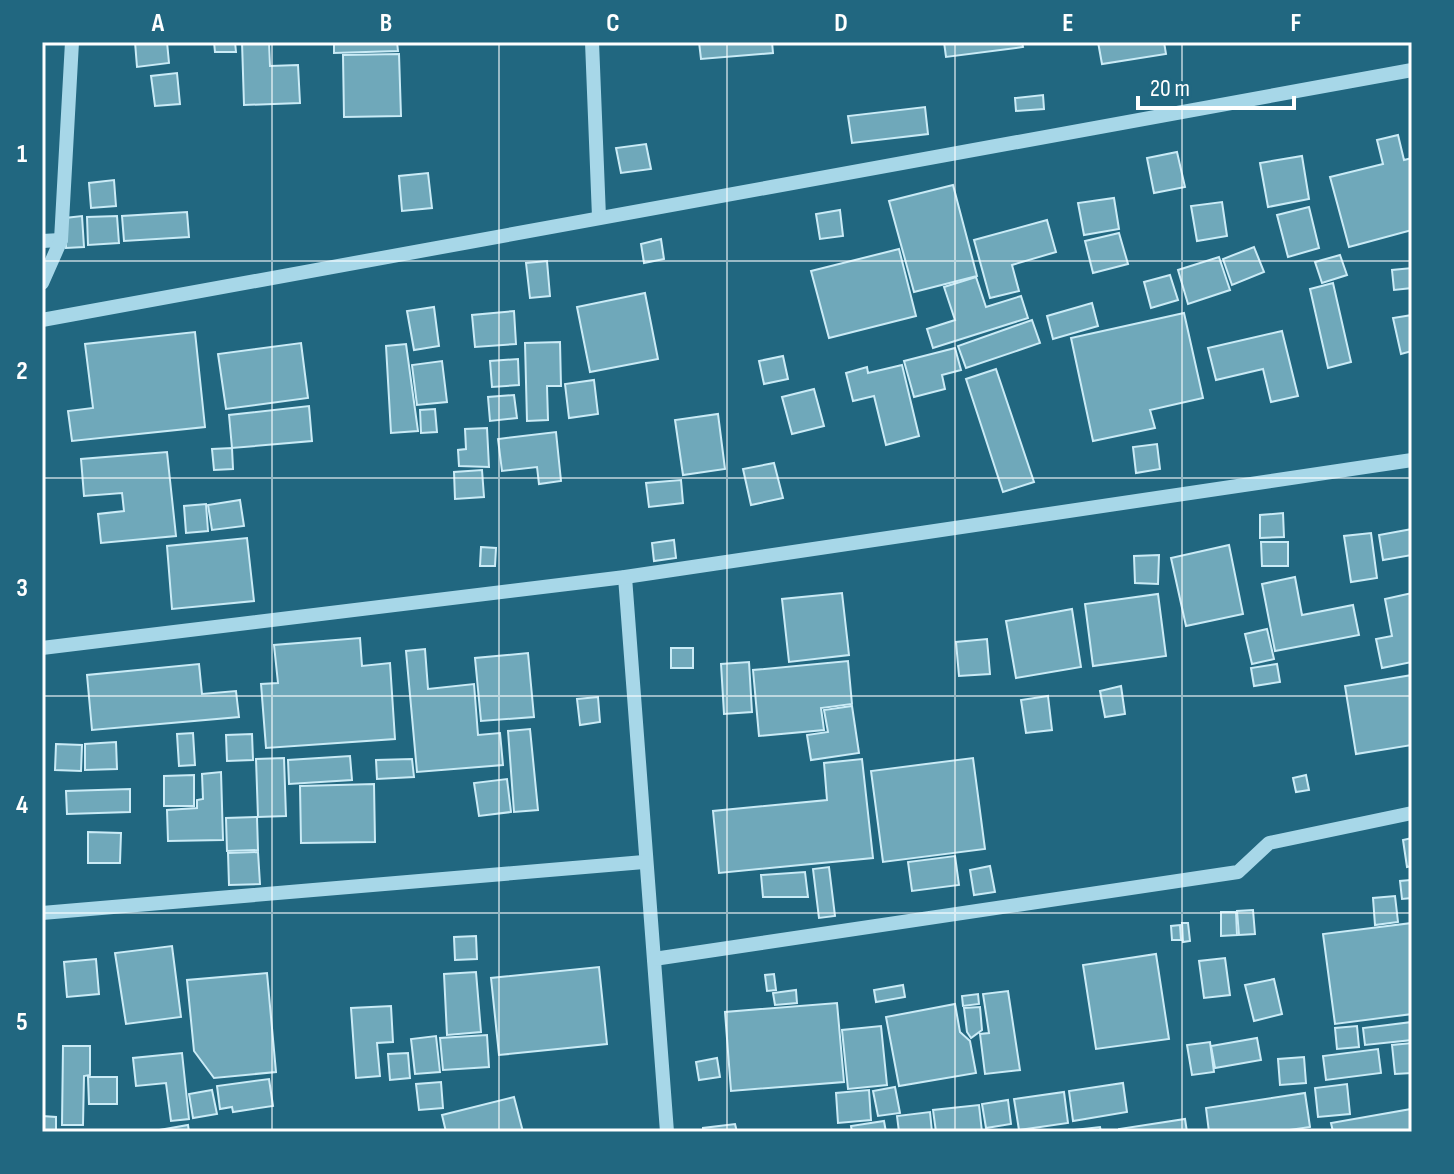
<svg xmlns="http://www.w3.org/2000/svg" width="1454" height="1174" viewBox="0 0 1454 1174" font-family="'Sofia Sans Condensed',sans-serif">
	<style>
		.building { fill: #6fa8ba; stroke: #caebf6; stroke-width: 2 }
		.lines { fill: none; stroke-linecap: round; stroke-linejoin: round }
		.minor { stroke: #a7d7e8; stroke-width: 14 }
		.grid { fill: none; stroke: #fff; stroke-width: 2; stroke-opacity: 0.55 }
		.neatline { fill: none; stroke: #fff; stroke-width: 3 }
		.grid-label { font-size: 26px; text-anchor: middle; font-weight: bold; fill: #fff }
	</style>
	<rect width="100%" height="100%" fill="#216780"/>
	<g class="building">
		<path d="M135,42H167L169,63L137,67Z"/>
		<path d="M214,42H235L236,52H215Z"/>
		<path d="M242,42H269L270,66L298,65L300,103L244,105Z"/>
		<path d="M334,42H397L398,51L334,53Z"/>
		<path d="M699,42H772L773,53L701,59Z"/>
		<path d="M944,42H1022L1023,47L946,57Z"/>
		<path d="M1098,42H1164L1166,54L1102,64Z"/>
		<path d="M399,54L401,116L344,117L343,55Z"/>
		<path d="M177,73L180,104L155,106L151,76Z"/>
		<path d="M1043,95L1044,109L1016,111L1015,98Z"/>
		<path d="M925,107L928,134L852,143L848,116Z"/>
		<path d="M1398,135L1404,160L1412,158V230L1349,247L1330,177L1383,164L1377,140Z"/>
		<path d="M646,144L651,169L621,173L616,148Z"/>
		<path d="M1177,152L1185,187L1154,193L1147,158Z"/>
		<path d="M1302,156L1309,199L1268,207L1260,163Z"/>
		<path d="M428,173L432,208L402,211L399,176Z"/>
		<path d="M114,180L116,206L91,208L89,183Z"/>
		<path d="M953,185L977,276L914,292L889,201Z"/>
		<path d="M1114,198L1119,229L1084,235L1078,203Z"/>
		<path d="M1222,202L1227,236L1197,241L1191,206Z"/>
		<path d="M1309,207L1319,248L1288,257L1277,215Z"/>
		<path d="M840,210L843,236L820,239L816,214Z"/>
		<path d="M187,212L189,237L124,241L122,216Z"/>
		<path d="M82,216L84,247L66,248L65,218Z"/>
		<path d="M117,216L119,243L88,245L87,217Z"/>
		<path d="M1047,220L1056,252L1012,265L1019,291L990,298L974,240Z"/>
		<path d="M1119,233L1128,264L1093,273L1085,241Z"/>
		<path d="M661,239L664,259L644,263L641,244Z"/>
		<path d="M1254,247L1264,272L1232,285L1223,259Z"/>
		<path d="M899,249L916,316L829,338L811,271Z"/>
		<path d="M1340,255L1347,275L1322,283L1315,262Z"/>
		<path d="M1219,257L1230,290L1188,304L1178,270Z"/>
		<path d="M547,261L550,296L530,298L526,263Z"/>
		<path d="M1412,268V288L1394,290L1392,270Z"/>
		<path d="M1170,275L1178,300L1151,308L1144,282Z"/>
		<path d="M976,277L986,307L1021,296L1028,318L933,348L927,329L955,320L944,287Z"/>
		<path d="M1333,283L1351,362L1328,368L1310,289Z"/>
		<path d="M645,293L658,359L590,372L577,307Z"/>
		<path d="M1092,303L1098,326L1053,339L1047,316Z"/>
		<path d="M434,307L439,346L414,350L407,311Z"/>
		<path d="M514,311L516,344L475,347L472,315Z"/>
		<path d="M1184,313L1203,398L1150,410L1155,428L1093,441L1071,338Z"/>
		<path d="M1412,315V351L1401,354L1393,318Z"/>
		<path d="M1032,320L1040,343L966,368L958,346Z"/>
		<path d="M1282,331L1298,396L1271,402L1263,369L1216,380L1208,348Z"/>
		<path d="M195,332L205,427L72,441L68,411L93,408L85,344Z"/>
		<path d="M560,342L561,386H547L548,420L527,421L525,343Z"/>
		<path d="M301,343L308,398L226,409L218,354Z"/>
		<path d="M406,344L418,431L391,433L386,346Z"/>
		<path d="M955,348L961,370L942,375L945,389L914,397L904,361Z"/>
		<path d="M783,356L788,379L764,384L759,361Z"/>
		<path d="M518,359L519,385L492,387L490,361Z"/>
		<path d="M442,361L447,402L417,405L412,365Z"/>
		<path d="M902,365L919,436L886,445L874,396L853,401L846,373L867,367L868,373Z"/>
		<path d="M996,369L1034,482L1003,492L966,379Z"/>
		<path d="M594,380L598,414L569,418L565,384Z"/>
		<path d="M814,389L824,426L792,434L782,397Z"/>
		<path d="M514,395L517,418L490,421L488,397Z"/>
		<path d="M309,406L312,441L232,448L229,415Z"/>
		<path d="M435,409L437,432L421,433L420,410Z"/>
		<path d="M718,414L725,469L683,475L675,420Z"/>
		<path d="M487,428L489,467L459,466L458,450L466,449L465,429Z"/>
		<path d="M556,432L561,481L539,484L537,467L502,471L498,439Z"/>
		<path d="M1157,444L1160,469L1136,473L1133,447Z"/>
		<path d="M232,448L233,469L214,470L212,449Z"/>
		<path d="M167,452L176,536L101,543L98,514L124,511L122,493L84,496L81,459Z"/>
		<path d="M774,463L783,498L751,505L743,469Z"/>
		<path d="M482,470L484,497L455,499L454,472Z"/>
		<path d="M681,480L683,503L649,507L646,483Z"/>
		<path d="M240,500L244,526L212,530L208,505Z"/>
		<path d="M206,504L208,531L186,533L184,506Z"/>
		<path d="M1283,513L1284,537L1260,538V515Z"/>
		<path d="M1412,529V555L1383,560L1379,535Z"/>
		<path d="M1371,533L1377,578L1351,582L1344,536Z"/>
		<path d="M247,538L254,601L172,609L167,546Z"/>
		<path d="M674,540L676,558L654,561L652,543Z"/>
		<path d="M1261,542H1288V566H1262Z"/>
		<path d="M1229,545L1243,614L1186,626L1171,558Z"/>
		<path d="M481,547L496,548L495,566H480Z"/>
		<path d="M1159,555L1158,584L1135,583L1134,556Z"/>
		<path d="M1295,577L1302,615L1353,605L1359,635L1275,651L1262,584Z"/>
		<path d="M842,593L849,655L789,662L782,599Z"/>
		<path d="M1412,593V662L1382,668L1376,639L1392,636L1385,599Z"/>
		<path d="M1158,594L1166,656L1093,666L1085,604Z"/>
		<path d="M1072,609L1081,667L1016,678L1006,621Z"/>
		<path d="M1267,629L1274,659L1252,664L1245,634Z"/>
		<path d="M360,638L362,666L390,663L395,739L266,748L261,684L278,683L274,645Z"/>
		<path d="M987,639L990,674L959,676L956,642Z"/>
		<rect x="671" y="648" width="22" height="20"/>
		<path d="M425,649L428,689L474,684L478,735L500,733L503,765L417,772L406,651Z"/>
		<path d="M528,653L534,717L481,721L475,658Z"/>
		<path d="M848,661L852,704L821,708L824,730L759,736L753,670Z"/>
		<path d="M749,662L752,712L724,714L721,664Z"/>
		<path d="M199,664L202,694L236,691L239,717L92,730L87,675Z"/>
		<path d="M1277,664L1280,682L1254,686L1251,668Z"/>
		<path d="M1412,675V745L1356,754L1345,686Z"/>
		<path d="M1121,686L1125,714L1105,717L1100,691Z"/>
		<path d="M1048,696L1052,730L1026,733L1021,700Z"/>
		<path d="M598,697L600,722L580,725L577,699Z"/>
		<path d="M852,706L859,753L811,760L807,735L828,732L824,710Z"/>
		<path d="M530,729L538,810L514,812L508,731Z"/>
		<path d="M193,733L195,765L179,766L177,734Z"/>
		<path d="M252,734L253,760L227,761L226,735Z"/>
		<path d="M116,742L117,769L85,770V744Z"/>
		<path d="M56,744L82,745L81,771L55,770Z"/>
		<path d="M350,756L352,780L289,784L288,760Z"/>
		<path d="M284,758L286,816L258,817L256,759Z"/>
		<path d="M973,758L985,849L883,862L871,771Z"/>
		<path d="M412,759L414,777L377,779L376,760Z"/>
		<path d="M862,759L873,858L719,873L713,811L827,800L824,763Z"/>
		<path d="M221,772L223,840L168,841L167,810L197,808V800L203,799L202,774Z"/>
		<path d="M194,775V806H164V776Z"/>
		<path d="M1306,775L1309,790L1296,792L1293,778Z"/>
		<path d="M507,779L511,812L479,816L474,783Z"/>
		<path d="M374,784L375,842L301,843L300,786Z"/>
		<path d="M130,789V812L67,814L66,791Z"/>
		<path d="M257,817L258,850L227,851L226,818Z"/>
		<path d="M88,832L121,833L120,863H88Z"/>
		<path d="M1412,838V866L1407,867L1403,840Z"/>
		<path d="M258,852L260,884L229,885L228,853Z"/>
		<path d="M955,856L959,885L912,891L908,862Z"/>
		<path d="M990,866L995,892L974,895L970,870Z"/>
		<path d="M829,867L835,916L819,918L813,869Z"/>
		<path d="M805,872L808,897H763L761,875Z"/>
		<path d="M1410,880L1412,898L1402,899L1400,881Z"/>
		<path d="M1395,896L1398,922L1375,925L1373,898Z"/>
		<path d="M1253,910L1255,934L1239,935L1237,911Z"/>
		<path d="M1221,912H1236L1237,935L1221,936Z"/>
		<path d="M1182,923H1188L1190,941L1183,942Z"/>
		<path d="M1412,923V1014L1335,1024L1323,934Z"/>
		<path d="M1180,925L1181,940H1172L1171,926Z"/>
		<path d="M476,936L477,959L455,960L454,937Z"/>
		<path d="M172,946L181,1017L126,1024L115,953Z"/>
		<path d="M1156,954L1169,1039L1096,1049L1083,965Z"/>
		<path d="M1225,958L1230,995L1204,998L1199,961Z"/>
		<path d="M96,959L99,994L67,997L64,962Z"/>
		<path d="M599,967L607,1044L499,1055L491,978Z"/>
		<path d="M476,972L481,1032L447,1035L444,974Z"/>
		<path d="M267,973L276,1072L214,1078L194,1051L187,980Z"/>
		<path d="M774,974L776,990L767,991L765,975Z"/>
		<path d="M1274,979L1282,1014L1254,1021L1245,985Z"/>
		<path d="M903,985L905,997L876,1002L874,990Z"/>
		<path d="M796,990L797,1003L775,1005L773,993Z"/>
		<path d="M1008,991L1020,1070L985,1074L980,1034L989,1033L983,994Z"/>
		<path d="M978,994L979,1004L963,1006L962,996Z"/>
		<path d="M837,1003L844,1082L731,1091L725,1012Z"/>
		<path d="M955,1004L960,1032L970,1041L976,1073L899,1086L886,1017Z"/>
		<path d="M391,1006L393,1042L377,1043L380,1076L356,1078L351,1008Z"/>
		<path d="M980,1007L982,1030L971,1038L967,1032L964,1008Z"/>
		<path d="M1412,1022V1040L1365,1045L1363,1028Z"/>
		<path d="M881,1026L887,1085L848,1089L842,1030Z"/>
		<path d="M1357,1026L1359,1047L1337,1049L1335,1028Z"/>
		<path d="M487,1035L489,1067L443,1070L440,1038Z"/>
		<path d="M436,1036L440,1072L415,1074L411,1039Z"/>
		<path d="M1257,1038L1261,1060L1215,1068L1211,1046Z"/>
		<path d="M1210,1042L1214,1072L1192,1075L1187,1045Z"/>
		<path d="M1412,1043V1073L1395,1074L1392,1045Z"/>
		<path d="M63,1046H90V1075L84,1076L83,1125H62Z"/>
		<path d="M1378,1049L1381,1073L1326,1080L1323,1056Z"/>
		<path d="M182,1053L189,1119L171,1121L166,1083L136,1086L133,1058Z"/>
		<path d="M408,1053L410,1078L390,1080L388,1054Z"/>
		<path d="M1304,1057L1306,1083L1280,1085L1278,1059Z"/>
		<path d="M717,1058L720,1077L699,1080L696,1062Z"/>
		<path d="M88,1077H117V1104H89Z"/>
		<path d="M269,1079L273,1106L233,1112L232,1107L220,1109L217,1086Z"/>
		<path d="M441,1082L443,1108L419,1110L416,1084Z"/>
		<path d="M1123,1083L1127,1112L1073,1121L1069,1091Z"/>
		<path d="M1347,1084L1350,1114L1318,1117L1315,1088Z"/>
		<path d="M895,1087L900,1113L878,1116L873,1091Z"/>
		<path d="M212,1090L217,1114L193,1118L189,1094Z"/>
		<path d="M869,1090L871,1120L838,1123L836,1093Z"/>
		<path d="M1064,1092L1068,1123L1019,1130L1014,1099Z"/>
		<path d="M1305,1093L1310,1127L1276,1132H1209L1206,1108Z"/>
		<path d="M514,1097L523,1132H446L442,1115Z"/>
		<path d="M1008,1100L1011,1124L986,1128L982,1104Z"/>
		<path d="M979,1105L982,1132H936L933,1110Z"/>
		<path d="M1411,1109L1412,1132H1333L1331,1123Z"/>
		<path d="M930,1112L932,1132H899L897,1116Z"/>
		<path d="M42,1116L56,1117V1132H42Z"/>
		<path d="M1185,1119L1187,1132H1119V1129Z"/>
		<path d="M884,1121L886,1132H852L851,1126Z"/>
		<path d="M735,1124L737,1132H703V1128Z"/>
		<path d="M188,1125L189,1132H148Z"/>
		<path d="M1100,1127L1101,1132H1056Z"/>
	</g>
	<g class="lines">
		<g class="minor">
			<path d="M592,42L599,217"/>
			<path d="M42,241L61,240"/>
			<path d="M42,283L61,240L72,42"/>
			<path d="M42,320L1412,70"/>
			<path d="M625,577L667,1132"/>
			<path d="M42,648L625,577L1412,460"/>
			<path d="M42,913L644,862"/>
			<path d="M654,959L1238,872L1269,843L1412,813"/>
		</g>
	</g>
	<path class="grid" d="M272,42V1132M499,42V1132M727,42V1132M955,42V1132M1182,42V1132M42,261H1412M42,478H1412M42,696H1412M42,913H1412"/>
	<rect width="1454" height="1174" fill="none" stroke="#216780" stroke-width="88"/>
	<path d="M1138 96v12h156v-12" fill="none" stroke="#ffffff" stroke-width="4"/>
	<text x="1150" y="96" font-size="24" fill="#ffffff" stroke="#216780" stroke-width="6" paint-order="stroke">20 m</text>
	<rect x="44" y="44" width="1366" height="1086" class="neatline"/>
	<g class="grid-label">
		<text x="158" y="31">A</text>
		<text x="386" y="31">B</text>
		<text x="613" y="31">C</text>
		<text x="841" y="31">D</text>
		<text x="1068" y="31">E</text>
		<text x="1296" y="31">F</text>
		<text x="22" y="162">1</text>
		<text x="22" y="379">2</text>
		<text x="22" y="596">3</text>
		<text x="22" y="813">4</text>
		<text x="22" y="1030">5</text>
	</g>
</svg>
